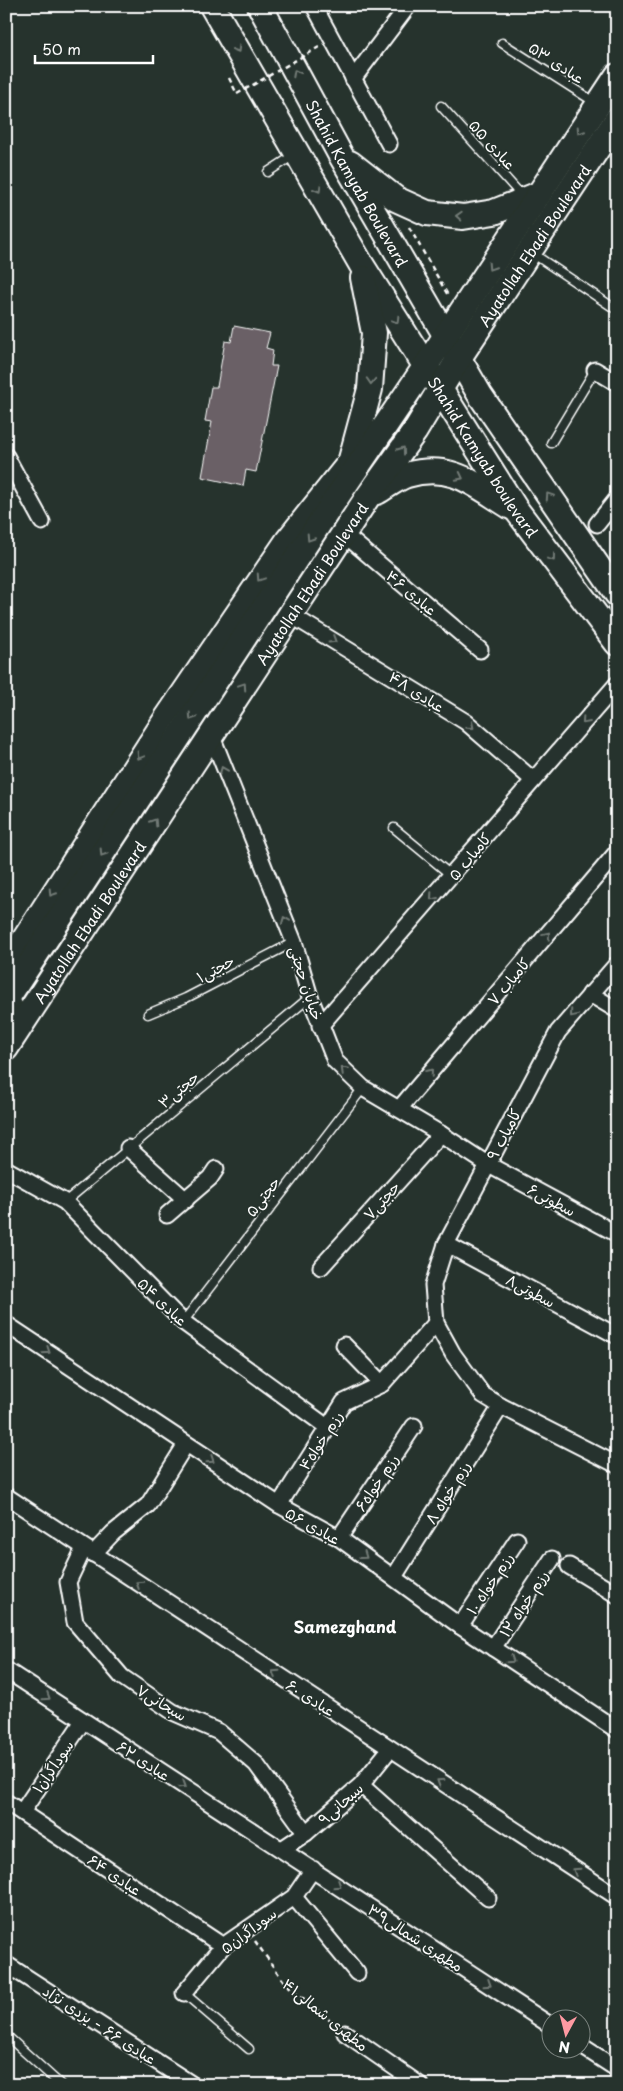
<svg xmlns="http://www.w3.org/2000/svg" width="623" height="2091" viewBox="0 0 623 2091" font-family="'Playpen Sans','Playpen Sans Arabic',sans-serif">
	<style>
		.building { fill: #6a6066; stroke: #fff }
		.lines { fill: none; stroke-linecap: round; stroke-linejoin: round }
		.lane-casing { stroke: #fff; stroke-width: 11 }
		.street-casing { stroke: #fff; stroke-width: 19 }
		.secondary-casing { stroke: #fff; stroke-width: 25 }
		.primary-casing { stroke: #fff; stroke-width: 28 }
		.path { stroke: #fff; stroke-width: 2.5; stroke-dasharray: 5 4; stroke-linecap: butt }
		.lane { stroke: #26332d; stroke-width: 8 }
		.street { stroke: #26332d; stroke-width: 15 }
		.secondary { stroke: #26332d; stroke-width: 21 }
		.primary { stroke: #26332d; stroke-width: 24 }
		.path-bridge { stroke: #fff; stroke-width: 2.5; stroke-dasharray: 5 4; stroke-linecap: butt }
		.oneway { stroke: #727a76 }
		.labels { text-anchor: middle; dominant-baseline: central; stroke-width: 4; stroke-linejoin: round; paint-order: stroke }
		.street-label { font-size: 15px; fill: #fff; stroke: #26332d }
		.neighbourhood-label { font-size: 16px; font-weight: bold; fill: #fff; stroke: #26332d }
	</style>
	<rect width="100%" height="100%" fill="#26332d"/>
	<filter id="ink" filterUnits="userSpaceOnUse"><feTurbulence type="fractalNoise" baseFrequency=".02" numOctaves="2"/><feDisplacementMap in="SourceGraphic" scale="10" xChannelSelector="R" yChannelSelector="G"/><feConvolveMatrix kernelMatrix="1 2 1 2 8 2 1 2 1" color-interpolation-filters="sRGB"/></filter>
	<g filter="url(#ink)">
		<path class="building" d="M234,326L270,333L266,348L273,350L271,366H277L256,472L246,470L243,486L202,477L212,422L205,421L211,387H217L225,341L231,342Z"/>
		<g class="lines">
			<defs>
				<g id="lane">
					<path d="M502,43L596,103"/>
					<path d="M441,106L522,196"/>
					<path d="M268,172L294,155"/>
					<path d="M532,253L617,310"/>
					<path d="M551,443L595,370"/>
					<path d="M394,828L452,876"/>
					<path d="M148,1014L186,998L294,942"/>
					<path d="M65,1202L310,997"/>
					<path d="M183,1322L363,1088"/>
					<path d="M184,1993L249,2049"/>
					<path d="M6,2035L61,2085"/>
				</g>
				<g id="street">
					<path d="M314,6L389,144"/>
					<path d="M353,79L408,6"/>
					<path d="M595,370L617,383"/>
					<path d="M6,456L42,522"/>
					<path d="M597,524L617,499"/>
					<path d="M344,534L480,650"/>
					<path d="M291,615L466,722L533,780"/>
					<path d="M211,734L294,942L310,997L335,1061L363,1088L441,1134L487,1164L617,1234"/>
					<path d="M617,964L558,1032L446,1244L433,1285L436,1323L453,1354L483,1395L501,1406L617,1465"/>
					<path d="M590,994L617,1010"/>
					<path d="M320,1026L617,684"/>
					<path d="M399,1109L617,852"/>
					<path d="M128,1148L186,1200"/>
					<path d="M6,1169L65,1202L183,1322L327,1427"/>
					<path d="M167,1215L210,1178L216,1169"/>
					<path d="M446,1244L617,1336"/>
					<path d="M321,1267L441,1134"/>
					<path d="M6,1324L279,1505L339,1538L460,1626L617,1730"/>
					<path d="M344,1345L382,1384"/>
					<path d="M6,1496L617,1897"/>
					<path d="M279,1505L344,1402L382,1384L436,1323"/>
					<path d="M339,1538L414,1426"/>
					<path d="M84,1548L68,1582L75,1622L122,1677L173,1712L219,1732L256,1764L306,1833"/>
					<path d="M93,1554L113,1533L148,1505L186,1444"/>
					<path d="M569,1566L617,1595"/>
					<path d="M394,1577L501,1406"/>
					<path d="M460,1626L517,1540"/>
					<path d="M493,1648L552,1559"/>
					<path d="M6,1670L550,2025"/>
					<path d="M361,1785L488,1898"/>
					<path d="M6,1802L223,1946"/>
					<path d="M22,1812L83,1721"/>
					<path d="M282,1849L306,1833L361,1785L390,1749"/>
					<path d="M294,1897L357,1973"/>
					<path d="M6,1964L193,2085"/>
					<path d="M184,1993L223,1946L294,1897L313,1869"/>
					<path d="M345,2033L420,2085"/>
					<path d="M580,2045L617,2069"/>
				</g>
				<g id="secondary">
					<path d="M6,965L165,718L287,539L350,460"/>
					<path d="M6,996L22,1024H6"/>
				</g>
				<g id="primary">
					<path id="s1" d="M212,6L361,264L515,508L617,643"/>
					<path id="s2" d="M260,6L340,154L480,395L617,594"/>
					<path d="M350,163L396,199L427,213L463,217L494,212L539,194"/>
					<path d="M350,463L370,389L374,333L363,278"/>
					<path d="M377,492C386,487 397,478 407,475C452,462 475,485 511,507"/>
					<path d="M6,1000L328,510L425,367L617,76"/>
					<path id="s3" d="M6,1048L367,498L415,431L459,358L617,119"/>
				</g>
			</defs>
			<use href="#lane" class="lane-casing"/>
			<use href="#street" class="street-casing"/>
			<use href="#secondary" class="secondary-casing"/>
			<use href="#primary" class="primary-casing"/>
			<g class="path">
				<path d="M229,78L237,94"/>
				<path d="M409,227L449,297"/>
				<path d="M255,1941L285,1983L333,2023"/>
			</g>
			<use href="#lane" class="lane"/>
			<use href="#street" class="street"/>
			<use href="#secondary" class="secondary"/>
			<use href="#primary" class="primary"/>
			<path class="path-bridge" d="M237,94L319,47"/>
		</g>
		<defs><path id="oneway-chevron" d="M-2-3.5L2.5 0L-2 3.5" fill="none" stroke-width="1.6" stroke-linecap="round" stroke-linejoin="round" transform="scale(1.25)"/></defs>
		<g class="oneway">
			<use href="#oneway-chevron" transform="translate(237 49) rotate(60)"/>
			<use href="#oneway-chevron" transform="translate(296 73) rotate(-118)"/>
			<use href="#oneway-chevron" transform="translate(580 131) rotate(123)"/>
			<use href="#oneway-chevron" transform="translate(318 189) rotate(60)"/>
			<use href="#oneway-chevron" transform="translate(459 216) rotate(-177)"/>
			<use href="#oneway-chevron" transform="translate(491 267) rotate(123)"/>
			<use href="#oneway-chevron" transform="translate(396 320) rotate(58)"/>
			<use href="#oneway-chevron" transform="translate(371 381) rotate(93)"/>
			<use href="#oneway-chevron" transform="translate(402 450) rotate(-54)"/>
			<use href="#oneway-chevron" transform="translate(460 477) rotate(27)"/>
			<use href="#oneway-chevron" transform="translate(549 496) rotate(-124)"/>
			<use href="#oneway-chevron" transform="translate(310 538) rotate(123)"/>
			<use href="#oneway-chevron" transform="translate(552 558) rotate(53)"/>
			<use href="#oneway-chevron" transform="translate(260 578) rotate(124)"/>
			<use href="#oneway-chevron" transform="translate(333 640) rotate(32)"/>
			<use href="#oneway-chevron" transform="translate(243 686) rotate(-56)"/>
			<use href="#oneway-chevron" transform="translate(192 717) rotate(123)"/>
			<use href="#oneway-chevron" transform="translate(585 721) rotate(131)"/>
			<use href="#oneway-chevron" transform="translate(471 726) rotate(40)"/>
			<use href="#oneway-chevron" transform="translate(140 756) rotate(123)"/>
			<use href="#oneway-chevron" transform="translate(223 770) rotate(-112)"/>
			<use href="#oneway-chevron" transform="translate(154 822) rotate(-57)"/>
			<use href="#oneway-chevron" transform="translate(103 853) rotate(123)"/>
			<use href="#oneway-chevron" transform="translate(52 893) rotate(123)"/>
			<use href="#oneway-chevron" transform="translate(433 897) rotate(131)"/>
			<use href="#oneway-chevron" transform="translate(285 920) rotate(-112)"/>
			<use href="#oneway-chevron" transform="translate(547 935) rotate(-50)"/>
			<use href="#oneway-chevron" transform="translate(573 1014) rotate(130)"/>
			<use href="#oneway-chevron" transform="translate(344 1070) rotate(-136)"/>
			<use href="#oneway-chevron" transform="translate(430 1072) rotate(-50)"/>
			<use href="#oneway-chevron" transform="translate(47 1351) rotate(34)"/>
			<use href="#oneway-chevron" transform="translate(211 1460) rotate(34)"/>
			<use href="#oneway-chevron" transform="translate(364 1556) rotate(36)"/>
			<use href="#oneway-chevron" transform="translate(139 1584) rotate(-147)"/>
			<use href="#oneway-chevron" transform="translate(511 1660) rotate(34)"/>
			<use href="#oneway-chevron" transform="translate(275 1673) rotate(-147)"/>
			<use href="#oneway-chevron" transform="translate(47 1697) rotate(33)"/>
			<use href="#oneway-chevron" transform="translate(440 1782) rotate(-147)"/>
			<use href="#oneway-chevron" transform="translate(183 1785) rotate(33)"/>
			<use href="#oneway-chevron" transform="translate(576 1871) rotate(-147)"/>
			<use href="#oneway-chevron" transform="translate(338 1885) rotate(33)"/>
			<use href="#oneway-chevron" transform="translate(488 1984) rotate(33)"/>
		</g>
	</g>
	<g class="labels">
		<g class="street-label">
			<text transform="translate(557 62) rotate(33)">عبادی ۵۳</text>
			<text transform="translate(493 144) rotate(48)">عبادی ۵۵</text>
			<text stroke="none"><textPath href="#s2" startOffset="202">Shahid Kamyab Boulevard</textPath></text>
			<text stroke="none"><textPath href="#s3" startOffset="961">Ayatollah Ebadi Boulevard</textPath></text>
			<text stroke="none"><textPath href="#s1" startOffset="526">Shahid Kamyab boulevard</textPath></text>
			<text stroke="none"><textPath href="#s3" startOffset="556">Ayatollah Ebadi Boulevard</textPath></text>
			<text transform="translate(412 592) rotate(40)">عبادی ۴۶</text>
			<text transform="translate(417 691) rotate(32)">عبادی ۴۸</text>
			<text transform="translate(469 856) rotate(-50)">کامیاب ۵</text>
			<text stroke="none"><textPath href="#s3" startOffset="151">Ayatollah Ebadi Boulevard</textPath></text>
			<text transform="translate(215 968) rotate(-28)">حجتی۱</text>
			<text transform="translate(508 981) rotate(-50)">کامیاب ۷</text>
			<text transform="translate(307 983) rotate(72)">خیابان حجتی</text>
			<text transform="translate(178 1089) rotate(-40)">حجتی۳</text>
			<text transform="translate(503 1134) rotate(-62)">کامیاب ۹</text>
			<text transform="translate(262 1196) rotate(-52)">حجتی۵</text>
			<text transform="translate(552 1199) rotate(28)">سطوتی۶</text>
			<text transform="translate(381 1200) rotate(-48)">حجتی۷</text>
			<text transform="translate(531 1290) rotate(28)">سطوتی۸</text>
			<text transform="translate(163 1301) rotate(44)">عبادی ۵۴</text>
			<text transform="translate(320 1440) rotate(-57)">رزم خواه۴</text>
			<text transform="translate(376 1482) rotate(-56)">رزم خواه۶</text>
			<text transform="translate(447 1492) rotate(-58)">رزم خواه ۸</text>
			<text transform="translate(313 1525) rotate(29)">عبادی ۵۶</text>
			<text transform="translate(489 1583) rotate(-56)">رزم خواه ۱۰</text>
			<text transform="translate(523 1603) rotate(-57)">رزم خواه ۱۲</text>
			<text transform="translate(311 1697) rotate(33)">عبادی ۶۰</text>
			<text transform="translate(162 1702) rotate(31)">سبحانی۷</text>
			<text transform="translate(144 1760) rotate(33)">عبادی ۶۲</text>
			<text transform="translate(52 1766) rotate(-56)">سوداگران۱</text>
			<text transform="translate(340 1803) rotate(-42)">سبحانی۹</text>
			<text transform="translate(115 1874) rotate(34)">عبادی ۶۴</text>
			<text transform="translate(248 1930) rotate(-37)">سوداگران۵</text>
			<text transform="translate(416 1937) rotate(33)">مطهری شمالی۳۹</text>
			<text transform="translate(326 2014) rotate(39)">مطهری شمالی۴۱</text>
			<text transform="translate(100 2024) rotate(33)">عبادی ۶۶ - یزدی نژاد</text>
		</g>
		<g class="neighbourhood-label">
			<text x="345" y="1626">Samezghand</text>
		</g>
	</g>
	<rect width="623" height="2091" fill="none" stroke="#26332d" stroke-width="25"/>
	<rect x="12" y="12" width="598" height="2066" fill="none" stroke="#fff" stroke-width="2" filter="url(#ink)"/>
	<g transform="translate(566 2034) rotate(187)"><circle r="24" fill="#26332d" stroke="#7d8581"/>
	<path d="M0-4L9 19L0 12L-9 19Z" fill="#ff9aa2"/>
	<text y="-8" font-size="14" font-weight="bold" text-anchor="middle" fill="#ffffff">N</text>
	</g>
	<path d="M35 55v8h118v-8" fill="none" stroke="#ffffff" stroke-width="2.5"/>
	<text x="42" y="55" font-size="15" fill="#ffffff" stroke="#26332d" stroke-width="4" paint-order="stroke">50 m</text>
</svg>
